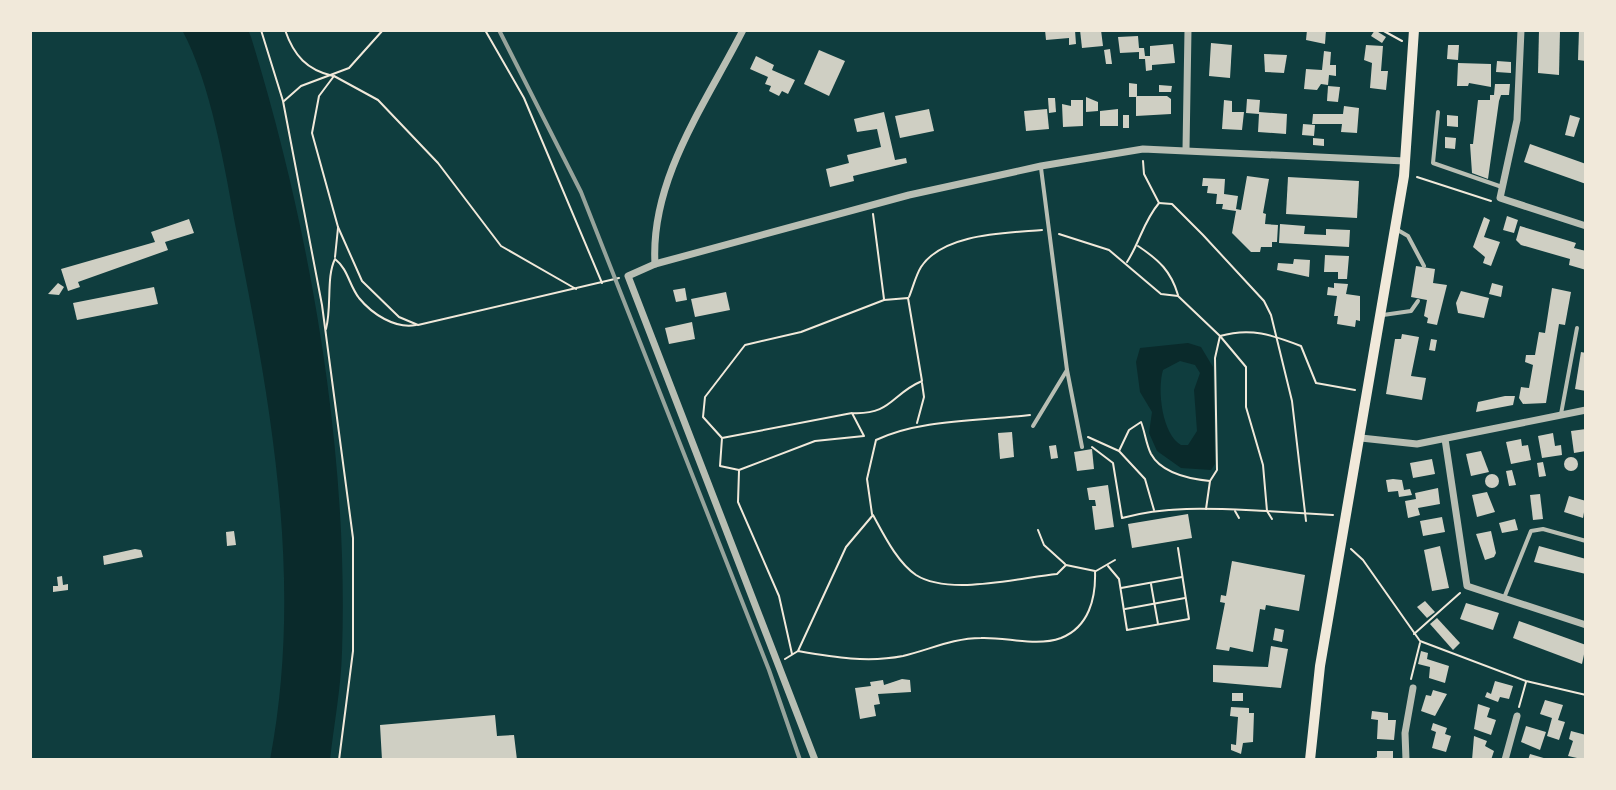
<svg xmlns="http://www.w3.org/2000/svg" width="1616" height="790" viewBox="0 0 1616 790" font-family="'Exo 2',sans-serif">
	<style>
		.water { fill: #0a2a2b; fill-rule: evenodd }
		.building { fill: #cfcfc3 }
		.lines { fill: none; stroke-linecap: round; stroke-linejoin: round }
		.path { stroke: #f1e9da; stroke-width: 2 }
		.service { stroke: #b8beb3; stroke-width: 4 }
		.minor { stroke: #b8beb3; stroke-width: 7 }
		.secondary { stroke: #f1e9da; stroke-width: 10 }
		.rail { stroke: #97a49c; stroke-width: 4 }
	</style>
	<rect width="100%" height="100%" fill="#0f3d3e"/>
	<g class="water">
		<path d="M182,30H248L251,37C310,228 349,451 342,652C341,688 334,724 330,760H270C304,581 271,405 236,229C225,169 211,83 182,30Z"/>
		<path d="M1188,343L1201,347L1213,367L1215,464L1211,470L1181,468L1157,451L1149,433L1152,412L1140,392L1136,362L1140,348ZM1180,361L1195,365L1200,373L1194,390L1197,431L1188,445H1181C1162,434 1157,390 1163,370Z"/>
	</g>
	<g class="building">
		<path d="M1045,30H1075L1076,44L1069,45V38L1046,40Z"/>
		<path d="M1080,30H1101L1103,46L1082,48Z"/>
		<path d="M1307,30H1326L1325,44L1306,40Z"/>
		<path d="M1375,30L1386,37L1382,43L1371,36Z"/>
		<path d="M1539,30H1560L1559,75L1538,73Z"/>
		<path d="M1579,30H1586V61L1578,60Z"/>
		<path d="M1138,36L1139,48H1144L1145,56H1150V46L1173,44L1175,63L1152,65V70L1146,71L1145,59H1139V52L1120,53L1118,37Z"/>
		<path d="M1211,43L1232,45L1230,78L1209,76Z"/>
		<path d="M1366,45L1383,46L1381,71H1388L1386,90L1370,88L1372,63L1364,60Z"/>
		<path d="M1448,45H1459L1458,60L1447,59Z"/>
		<path d="M1110,49L1112,64H1106L1104,50Z"/>
		<path d="M819,50L845,61L829,96L804,84Z"/>
		<path d="M1324,51L1331,52L1330,65H1336V76L1329,75L1328,85L1321,84L1317,90L1304,89L1306,69L1322,70Z"/>
		<path d="M1264,54L1287,55L1284,73L1265,72Z"/>
		<path d="M756,56L774,65L772,70L795,80L788,94L782,91L779,96L769,91L771,86L765,84L768,77L750,69Z"/>
		<path d="M1497,61L1511,62V73L1496,72Z"/>
		<path d="M1458,63L1491,64V87L1469,83L1468,86H1457Z"/>
		<path d="M1129,83L1137,84V96H1167L1171,99V114L1136,116V97H1129Z"/>
		<path d="M1495,84H1510L1509,95H1501L1499,101L1488,179L1472,173L1470,144H1473L1478,100H1490V95H1494Z"/>
		<path d="M1159,85L1172,86L1171,92H1159Z"/>
		<path d="M1328,86L1340,87L1338,102L1327,101Z"/>
		<path d="M1086,97L1098,102V111L1086,112Z"/>
		<path d="M1048,98H1055L1056,112L1049,113Z"/>
		<path d="M1247,99L1260,100L1259,112L1287,114L1286,134L1258,132L1259,114L1246,113Z"/>
		<path d="M1071,100H1083V126L1063,127L1062,104L1071,106Z"/>
		<path d="M1224,100L1232,101V112H1244L1242,130L1222,129Z"/>
		<path d="M1344,106L1359,108L1357,133L1341,132L1342,124H1312L1313,114H1343Z"/>
		<path d="M929,109L934,131L900,138L895,116Z"/>
		<path d="M1047,109L1049,129L1026,131L1024,111Z"/>
		<path d="M1118,109V126H1100V111Z"/>
		<path d="M884,112L895,160L906,158L907,163L853,176L854,181L830,187L826,169L849,163L847,155L881,147L877,129L857,132L854,119Z"/>
		<rect x="1123" y="115" width="6" height="13"/>
		<path d="M1447,115L1458,116V127L1447,126Z"/>
		<path d="M1570,115L1580,118L1574,137L1565,135Z"/>
		<path d="M1303,124L1315,125L1314,136L1302,135Z"/>
		<path d="M1445,137L1456,138L1455,149L1445,148Z"/>
		<path d="M1313,138L1324,139V146L1313,145Z"/>
		<path d="M1530,144L1586,164V184L1524,162Z"/>
		<path d="M1247,176L1269,179L1263,213L1266,214L1265,224L1278,225L1277,242H1272V247H1261L1260,252H1251L1232,233L1236,211L1222,209L1223,204H1216L1217,194L1207,193L1208,186H1202L1203,178L1225,179L1224,194L1238,196L1236,209L1241,210Z"/>
		<path d="M1288,177L1359,181L1357,218L1286,214Z"/>
		<path d="M1507,216L1518,220L1514,233L1503,230Z"/>
		<path d="M1484,217L1490,220L1484,237L1500,242L1491,266L1483,263L1485,257L1473,247Z"/>
		<path d="M189,219L194,233L165,242L168,250L78,282L80,287L68,291L61,269L155,242L151,232Z"/>
		<path d="M1280,224L1305,226L1304,234L1326,235V229L1350,230L1349,247L1279,243Z"/>
		<path d="M1520,226L1576,243L1574,248L1586,251V270L1569,265L1570,259L1521,245L1516,240Z"/>
		<path d="M1325,255L1349,256L1347,279H1338V272H1324Z"/>
		<path d="M1294,259L1310,260L1309,277L1277,270L1278,263L1293,264Z"/>
		<path d="M1416,266L1435,269L1433,283L1447,285L1437,325L1427,323L1428,318L1424,316L1427,300L1411,297Z"/>
		<path d="M58,283L64,287L59,295L48,294Z"/>
		<path d="M1334,283L1348,284L1346,294L1360,296V321L1356,320L1355,327L1337,324L1338,316H1334L1337,296L1327,295L1328,287L1334,288Z"/>
		<path d="M1492,283L1503,286L1501,297L1489,294Z"/>
		<path d="M154,287L158,304L77,320L73,303Z"/>
		<path d="M685,288L687,300L676,302L673,290Z"/>
		<path d="M1552,288L1571,292L1565,325L1559,324L1546,403L1523,404L1519,398L1521,387L1529,388L1533,365L1525,362L1526,355H1535L1539,332L1545,333Z"/>
		<path d="M1461,291L1489,298L1484,318L1458,313L1456,303Z"/>
		<path d="M726,292L730,310L695,317L691,299Z"/>
		<path d="M692,322L695,339L669,344L665,328Z"/>
		<path d="M1402,334L1419,337L1411,376L1426,378L1422,400L1386,394L1395,339H1401Z"/>
		<path d="M1431,339L1437,340L1435,351L1429,350Z"/>
		<path d="M1581,352L1586,353V391L1575,389Z"/>
		<path d="M1505,396H1515L1513,405L1476,412L1478,402Z"/>
		<path d="M1586,429V451L1574,453L1571,431Z"/>
		<path d="M1012,432L1014,457L1000,459L998,433Z"/>
		<path d="M1553,433L1555,446L1561,445L1562,455L1542,458L1538,436Z"/>
		<path d="M1521,439L1522,446L1528,445L1531,460L1511,464L1506,442Z"/>
		<path d="M1056,445L1058,458L1051,459L1049,446Z"/>
		<path d="M1092,449L1094,469L1077,471L1074,452Z"/>
		<path d="M1481,451L1489,472L1471,476L1466,454Z"/>
		<circle cx="1571" cy="464" r="7"/>
		<path d="M1432,459L1435,474L1413,478L1410,463Z"/>
		<path d="M1543,462L1546,476L1539,477L1537,463Z"/>
		<path d="M1512,470L1516,485L1509,486L1506,471Z"/>
		<circle cx="1492" cy="481" r="7"/>
		<path d="M1393,479L1402,480L1404,490L1410,489L1412,495L1399,497L1398,491L1388,492L1386,480Z"/>
		<path d="M1108,485L1114,527L1095,530L1092,506H1096L1095,500H1089L1087,488Z"/>
		<path d="M1438,488L1440,504L1418,508L1420,515L1408,518L1405,501L1416,499L1415,493Z"/>
		<path d="M1487,492L1495,512L1477,517L1472,495Z"/>
		<path d="M1540,494L1543,519L1533,520L1530,495Z"/>
		<path d="M1569,496L1586,501L1583,518L1564,512Z"/>
		<path d="M1188,514L1192,538L1132,548L1128,524Z"/>
		<path d="M1442,517L1445,532L1423,536L1420,521Z"/>
		<path d="M1515,519L1518,530L1502,533L1499,523Z"/>
		<path d="M234,531L236,545L227,546L226,532Z"/>
		<path d="M1491,531L1496,553L1494,557L1485,560L1476,534Z"/>
		<path d="M1440,546L1449,588L1432,591L1424,550Z"/>
		<path d="M1539,546L1586,559V574L1534,562Z"/>
		<path d="M135,549L141,550L143,557L104,565L103,556Z"/>
		<path d="M1232,561L1305,575L1299,611L1266,605L1265,610L1260,609L1253,652L1230,647L1229,651L1216,649L1225,603L1220,602L1221,595L1226,596Z"/>
		<path d="M62,576L63,585L68,584V590L53,592V586H58L57,577Z"/>
		<path d="M1425,601L1435,612L1427,618L1417,607Z"/>
		<path d="M1466,603L1499,613L1493,630L1460,619Z"/>
		<path d="M1437,618L1460,643L1453,650L1430,624Z"/>
		<path d="M1519,621L1586,645L1582,664L1513,638Z"/>
		<path d="M1275,628L1284,630L1282,642L1273,640Z"/>
		<path d="M1271,646L1288,649L1281,688L1213,682V665L1268,667Z"/>
		<path d="M1421,651L1428,653L1427,659L1449,666L1445,683L1429,678L1430,667L1418,664Z"/>
		<path d="M902,679L910,680L911,692L878,694L880,704L874,705L876,716L860,719L855,688L871,686L870,682L883,680L884,685Z"/>
		<path d="M1495,681L1513,686L1509,699L1500,697L1498,702L1485,697L1487,692L1491,694Z"/>
		<path d="M1433,690L1447,694L1435,716L1421,711L1426,695L1431,696Z"/>
		<rect x="1232" y="693" width="11" height="8"/>
		<path d="M1545,700L1563,705L1558,720L1565,722L1559,740L1547,736L1552,718L1540,714Z"/>
		<path d="M1478,704L1490,708L1487,717L1496,720L1491,735L1474,729Z"/>
		<path d="M1231,707L1249,708V713H1254L1253,742L1243,743L1241,754L1231,750V744L1236,745L1238,717L1230,716Z"/>
		<path d="M1372,711L1388,713V720H1396L1394,740L1377,739L1378,720L1371,719Z"/>
		<path d="M495,715L497,736L514,735L517,760H382L380,725Z"/>
		<path d="M1433,723L1447,728L1445,734L1451,736L1446,752L1432,748L1436,732L1431,730Z"/>
		<path d="M1526,726L1546,732L1540,750L1521,742Z"/>
		<path d="M1571,731L1586,735V760L1568,756L1573,741L1569,739Z"/>
		<path d="M1474,736L1487,741L1485,746L1494,751L1491,760H1472Z"/>
		<path d="M1377,751H1393V760H1371L1377,757Z"/>
		<path d="M1530,754L1547,759V760H1528Z"/>
	</g>
	<g class="lines">
		<g class="path">
			<path d="M261,30L283,101L322,305L353,538V651L339,760"/>
			<path d="M285,30C294,56 307,70 333,76"/>
			<path d="M485,30L524,98L602,283"/>
			<path d="M1382,30L1402,41"/>
			<path d="M284,101L301,86L349,68L383,30"/>
			<path d="M1417,177L1491,201"/>
			<path d="M1159,203L1172,204L1203,235L1264,301L1271,315L1292,401L1306,521"/>
			<path d="M873,214L884,299"/>
			<path d="M1059,234L1109,250L1161,294L1178,296L1220,336L1246,367V407L1263,465L1267,511L1333,515"/>
			<path d="M1138,246C1159,260 1171,271 1178,295"/>
			<path d="M335,257L338,228"/>
			<path d="M1127,262C1140,242 1143,222 1159,203L1144,174L1143,161"/>
			<path d="M576,289L501,246L438,163L378,100L334,76L319,96L312,133L338,227L362,281L399,317L418,325L619,278"/>
			<path d="M909,297C913,287 916,275 921,267C943,233 1007,233 1042,230"/>
			<path d="M326,329C332,306 326,277 335,259C348,269 349,285 359,298C372,314 395,329 416,325"/>
			<path d="M917,423L924,397L922,383"/>
			<path d="M1088,437L1119,451L1145,479L1154,510"/>
			<path d="M722,438L703,417L705,397L745,345L801,332L884,300L908,298L922,381C891,394 892,415 852,413L722,438L720,466L739,470L815,441L864,436L852,413"/>
			<path d="M1092,447L1113,463L1122,518C1170,505 1218,509 1267,511L1272,519"/>
			<path d="M1119,451L1129,430L1141,422C1145,432 1146,444 1151,454C1162,474 1190,479 1210,481"/>
			<path d="M739,471L738,502L779,596L792,654"/>
			<path d="M1206,509L1210,481L1217,470L1215,358L1220,336C1251,327 1272,335 1301,346L1316,383L1355,390"/>
			<path d="M1235,511L1239,518"/>
			<path d="M872,514L867,479L876,440C919,419 981,421 1030,415"/>
			<path d="M1038,530L1044,545L1065,564"/>
			<path d="M1351,549L1363,560L1420,641L1526,681L1586,695"/>
			<path d="M1108,566L1119,579L1127,630L1189,619L1178,548"/>
			<path d="M1096,571L1115,560"/>
			<path d="M1151,584L1158,624"/>
			<path d="M1121,588L1182,577"/>
			<path d="M1125,609L1185,598"/>
			<path d="M1414,634L1460,593"/>
			<path d="M785,659L798,651L846,547L873,515C884,535 897,562 916,575C949,596 1018,578 1057,574L1066,565L1095,571C1096,598 1089,627 1061,638C1036,647 1007,637 981,638C953,638 929,650 903,656C867,663 833,657 798,651"/>
			<path d="M1411,679L1420,643"/>
			<path d="M1519,707L1526,682"/>
		</g>
		<g class="service">
			<path d="M1438,112L1433,163L1502,187"/>
			<path d="M1041,168L1067,370L1082,447"/>
			<path d="M1396,229L1408,236L1424,266"/>
			<path d="M1383,315L1411,311L1418,301"/>
			<path d="M1561,414L1577,328"/>
			<path d="M1033,426L1067,370"/>
			<path d="M1504,598L1531,531L1543,529L1586,541"/>
		</g>
		<g class="minor">
			<path d="M1521,30L1517,120L1500,198L1586,226"/>
			<path d="M1186,149L1188,30"/>
			<path d="M655,264C650,179 706,103 743,30"/>
			<path d="M1361,438L1417,444L1586,410"/>
			<path d="M1445,439L1467,586L1586,625"/>
			<path d="M815,760L628,276L655,264L909,195L1041,166L1143,149L1405,161"/>
			<path d="M1406,760L1405,733L1413,688"/>
			<path d="M1505,760L1517,716"/>
		</g>
		<path class="secondary" d="M1310,760L1320,666L1404,176L1414,30"/>
		<path class="rail" d="M499,30L581,192L769,670L800,760"/>
	</g>
	<rect width="1616" height="790" fill="none" stroke="#f1e9da" stroke-width="64"/>
</svg>
